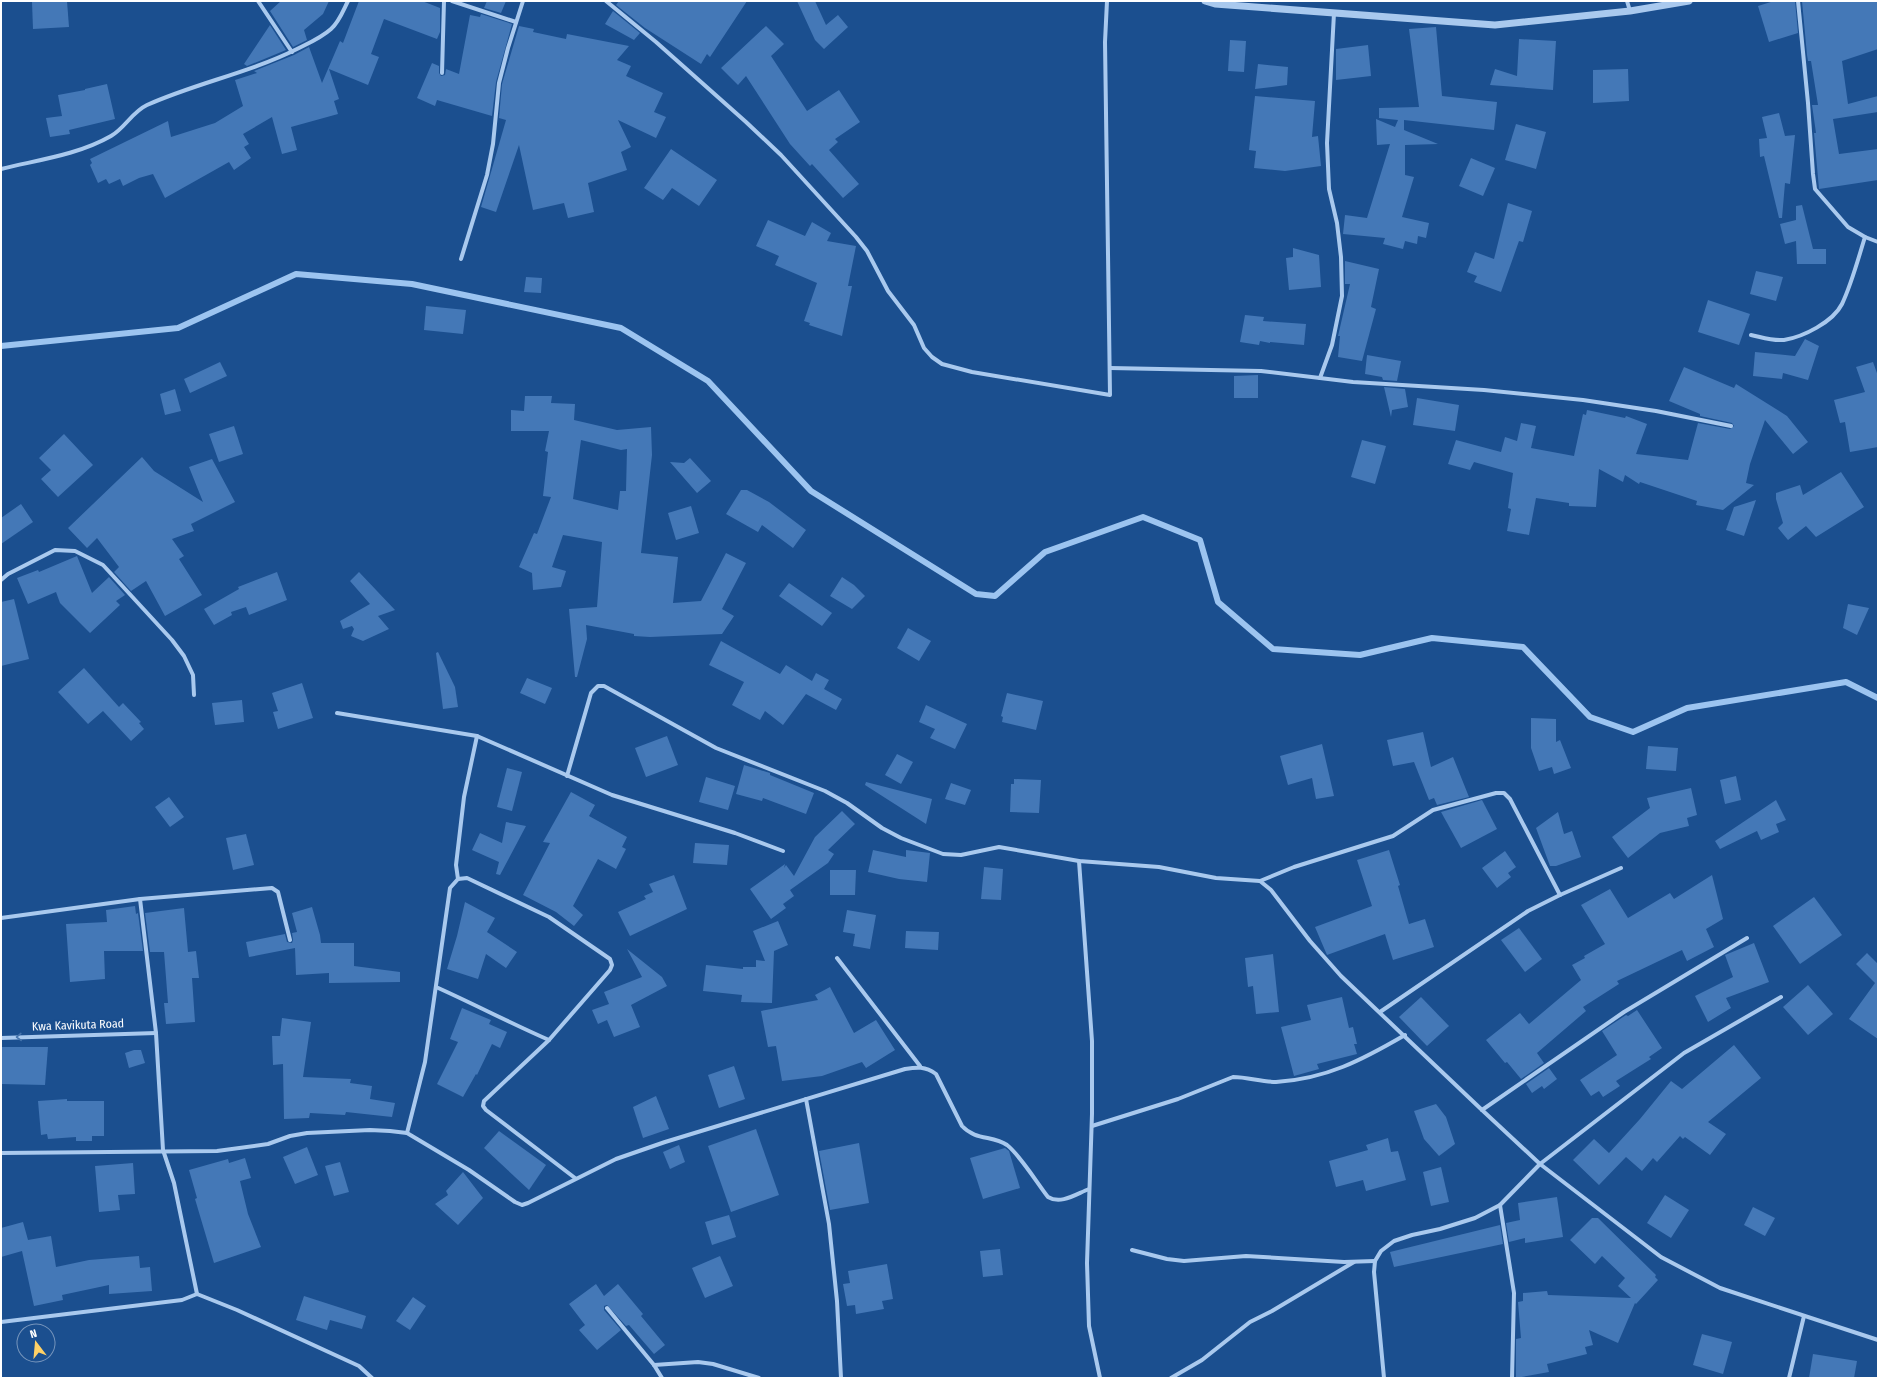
<svg xmlns="http://www.w3.org/2000/svg" width="1879" height="1379" viewBox="0 0 1879 1379" font-family="'Fira Sans Condensed',sans-serif">
	<style>
		.lines { fill: none; stroke-linecap: round; stroke-linejoin: round }
		.stream { stroke: #9cc4f0; stroke-width: 6 }
		.building { fill: #4478b7; fill-rule: evenodd }
		.minor { stroke: #a9c9ee; stroke-width: 4 }
		.tertiary { stroke: #a9c9ee; stroke-width: 7 }
		.oneway { stroke: #4674ac }
		.labels { text-anchor: middle; dominant-baseline: central; stroke-width: 3.5; stroke-linejoin: round; paint-order: stroke }
		.street-label { font-size: 12px; fill: #fff; stroke: #1b4f8f }
	</style>
	<rect width="100%" height="100%" fill="#1b4f8f"/>
	<g class="lines">
		<path class="stream" d="M1,346L178,328L296,274L412,284L621,328L708,381L811,491L976,594L995,596L1045,552L1143,517L1200,540L1218,602L1273,649L1360,655L1432,638L1523,647L1590,717L1633,732L1687,708L1846,682L1878,698"/>
	</g>
	<g class="building">
		<path d="M67,1L69,27L33,29L32,2Z"/>
		<path d="M281,1H329L323,14L304,30L307,40L293,47L270,11Z"/>
		<path d="M359,1H422L440,8V32L437,39L384,19L371,54L379,57L368,85L329,69L339,99L334,101L338,114L291,127L297,150L282,154L272,117L243,134L249,144L244,147L251,158L234,170L229,162L165,198L153,174L139,178L123,186L120,179L109,184L106,179L98,183L90,165L92,163L90,159L168,121L171,137L215,123L243,106L235,80L257,73L254,71L294,55L309,47L322,83L340,41L343,43Z"/>
		<path d="M487,1H506L501,13L484,8Z"/>
		<path d="M619,1H747L710,57L707,54L701,64L645,28L616,5Z"/>
		<path d="M797,1H815L826,25L838,15L848,27L824,49L815,40Z"/>
		<path d="M1774,1H1795L1798,33L1769,42L1758,6Z"/>
		<path d="M1802,1H1878V49L1842,61L1848,104L1878,96V112L1833,119L1839,154L1878,149V180L1819,189L1814,133H1816L1812,105H1818L1811,61H1808L1807,55Z"/>
		<path d="M613,11L640,33L634,40L605,24Z"/>
		<path d="M481,14L512,24L496,82L492,116L437,100L435,106L417,98L432,63L439,66V73L441,76L445,75L446,69L459,74L470,15L480,17Z"/>
		<path d="M270,25L286,50L247,66L244,64Z"/>
		<path d="M519,26L534,29L533,32L566,39L567,34L629,46L617,60L631,66L626,76L663,93L654,112L666,117L656,138L618,120L631,147L621,152L627,170L588,183L594,212L568,218L564,203L533,210L519,145L496,212L481,207L506,120L499,118L502,84Z"/>
		<path d="M766,26L784,44L771,56L807,111L839,90L860,122L835,139L838,142L829,150L859,184L843,198L812,164L810,166L790,144L746,76L738,85L721,68Z"/>
		<path d="M1436,27L1442,96L1497,102L1494,130L1404,120V130L1438,144L1405,145V175L1414,177L1402,217L1429,223L1426,238L1418,236L1417,244L1405,241L1403,249L1383,244L1385,238L1343,234L1345,215L1367,218L1390,144L1377,145L1376,119L1395,127L1398,120L1379,118V108L1419,107L1409,29Z"/>
		<path d="M1519,39L1556,41L1553,90L1490,85L1495,69L1517,76Z"/>
		<path d="M1230,40L1246,41L1244,72L1228,71Z"/>
		<path d="M1368,45L1371,76L1336,80V49Z"/>
		<path d="M1258,64L1288,67L1287,85L1255,89Z"/>
		<path d="M1628,69L1629,101L1593,103V70Z"/>
		<path d="M107,84L115,119L69,130L70,134L50,137L46,118L62,116L58,95L85,90V89Z"/>
		<path d="M1255,96L1315,101L1312,137L1318,136L1321,166L1285,171L1254,168L1256,151L1249,150Z"/>
		<path d="M1779,113L1785,136L1795,135L1790,184L1785,183L1782,218H1779L1764,156L1760,157L1759,139L1767,138L1762,117Z"/>
		<path d="M1516,124L1546,132L1536,169L1505,160Z"/>
		<path d="M671,149L717,180L699,206L672,188L663,200L644,188Z"/>
		<path d="M1471,158L1495,168L1483,196L1459,186Z"/>
		<path d="M1508,203L1532,211L1523,242L1519,241L1501,292L1474,282L1477,276L1467,272L1475,252L1494,259Z"/>
		<path d="M1802,205L1813,249H1826V264H1797L1796,241L1785,244L1780,224L1796,220V206Z"/>
		<path d="M768,220L805,236L812,222L831,233L827,241L856,246L848,286H852L842,336L809,325L810,323L804,321L817,283L775,265L779,256L756,246Z"/>
		<path d="M1293,248L1319,255L1321,287L1289,290L1286,258L1293,257Z"/>
		<path d="M1345,261L1379,269L1371,307L1376,309L1362,361L1338,357L1340,336H1338L1350,284H1345Z"/>
		<path d="M1756,271L1783,277L1776,301L1750,294Z"/>
		<path d="M526,277L542,278L541,293L524,292Z"/>
		<path d="M1708,300L1750,314L1739,345L1698,332Z"/>
		<path d="M426,306L466,310L463,334L424,330Z"/>
		<path d="M1245,315L1264,317L1263,321L1306,324L1304,345L1270,342V343L1260,341L1259,345L1240,342Z"/>
		<path d="M1805,339L1819,346L1808,380L1783,373L1782,379L1753,376L1755,352L1795,356Z"/>
		<path d="M1367,355L1401,361L1397,381L1383,380L1382,377L1365,374Z"/>
		<path d="M220,362L227,376L190,393L184,379Z"/>
		<path d="M1873,362L1878,376V447L1850,452L1845,422L1840,423L1834,400L1865,392L1856,367Z"/>
		<path d="M1684,367L1734,388L1736,384L1787,416L1808,442L1793,454L1765,420L1750,464L1746,483L1754,485L1723,510L1696,505L1697,501L1640,482L1639,484L1625,475L1623,482L1599,469L1596,507L1569,506V503L1536,498L1529,535L1507,531L1511,509L1508,508L1513,473L1474,462L1470,470L1448,464L1456,440L1501,452L1505,437L1517,441L1521,423L1536,426L1531,448L1574,456L1583,414L1586,415L1587,410L1625,418L1626,416L1647,424L1636,454L1688,460L1698,423L1730,429L1734,426L1732,423L1700,416V414L1669,401Z"/>
		<path d="M1258,375V398H1234V376Z"/>
		<path d="M1384,387L1405,389L1408,407L1392,410L1391,417Z"/>
		<path d="M175,389L181,411L165,415L160,394Z"/>
		<path d="M525,396H552L551,403L575,404L574,420L617,430L651,427L652,455L641,553L678,557L673,603L701,601L726,553L746,563L722,609L734,616L722,634L650,637L634,636V634L586,625L587,639L577,677H575L569,609L597,607L602,542L563,535L552,567L566,571L561,587L533,590L532,573L519,567L534,533L537,534L551,497L543,496L548,452L545,451L549,431H511V410L524,411ZM581,440L621,450L627,449L626,491H620L618,510L573,499Z"/>
		<path d="M1417,398L1459,405L1455,431L1413,425Z"/>
		<path d="M234,426L243,454L219,462L209,434Z"/>
		<path d="M64,434L93,465L58,497L41,479L51,470L39,458Z"/>
		<path d="M1362,440L1386,446L1375,484L1351,477Z"/>
		<path d="M142,457L154,471L203,502L189,467L212,459L235,502L191,524L194,531L172,539L184,556L179,559L202,595L165,616L146,581L131,591L114,572L119,567L97,538L87,548L68,528Z"/>
		<path d="M690,458L711,481L697,493L670,462L684,463Z"/>
		<path d="M1841,472L1864,507L1816,537L1806,526L1788,540L1778,528L1783,523L1776,499V493L1800,485L1803,495Z"/>
		<path d="M741,490H747L769,502L806,530L793,548L762,525L758,532L726,514Z"/>
		<path d="M1756,500L1744,536L1726,530L1734,507Z"/>
		<path d="M21,504L33,522L1,544V518Z"/>
		<path d="M691,506L699,533L676,540L668,513Z"/>
		<path d="M77,556L92,593L109,577L125,595L116,601L120,605L90,633L60,603L56,592L28,604L17,578L38,570L39,572Z"/>
		<path d="M277,572L287,600L249,615L246,607L231,612L232,615L214,625L204,609L239,589L238,587Z"/>
		<path d="M359,572L395,610L378,616L389,629L363,641L351,636L354,629L352,626L343,629L340,621L370,604L350,581Z"/>
		<path d="M842,577L854,585L865,596L852,609L830,596Z"/>
		<path d="M789,583L832,613L822,626L779,596Z"/>
		<path d="M14,599L29,659L1,666V602Z"/>
		<path d="M1848,604L1869,608L1857,635L1843,628Z"/>
		<path d="M908,628L931,641L919,661L897,648Z"/>
		<path d="M721,641L780,674L786,665L812,681L816,673L829,680L824,689L842,699L836,710L806,694L783,725L765,711L760,720L732,705L744,682L709,665Z"/>
		<path d="M438,652L455,687L458,707L443,709L436,653Z"/>
		<path d="M84,668L119,707L123,703L141,722L139,723L144,729L131,741L103,711L88,724L58,692Z"/>
		<path d="M527,678L552,688L545,704L520,693Z"/>
		<path d="M302,683L313,718L278,729L273,712L278,711L272,693Z"/>
		<path d="M1007,693L1043,701L1036,730L1002,722L1003,717L1001,716Z"/>
		<path d="M242,700L244,722L215,725L212,703Z"/>
		<path d="M926,705L967,724L955,749L930,738L935,729L919,722Z"/>
		<path d="M1531,718L1556,719V742L1560,740L1571,768L1554,774L1552,767L1539,771L1531,748Z"/>
		<path d="M1423,732L1431,767L1453,757L1469,797L1437,805L1434,798L1429,800L1414,762L1393,766L1387,740Z"/>
		<path d="M667,736L678,765L646,777L635,748Z"/>
		<path d="M1322,744L1334,796L1316,799L1312,778L1288,785L1280,756Z"/>
		<path d="M1648,746L1678,748L1676,771L1646,769Z"/>
		<path d="M897,754L913,762L901,784L885,775Z"/>
		<path d="M744,765L770,773V775L814,793L806,814L763,798L762,801L736,794Z"/>
		<path d="M507,768L522,772L512,811L497,807Z"/>
		<path d="M1736,776L1741,800L1725,804L1720,780Z"/>
		<path d="M706,777L735,786L728,810L699,802Z"/>
		<path d="M1014,779L1041,780L1039,813L1010,812L1011,784H1014Z"/>
		<path d="M866,782L932,799L926,824L865,785Z"/>
		<path d="M951,783L971,790L965,805L945,799Z"/>
		<path d="M1691,788L1697,815L1687,818L1689,826L1660,833L1628,858L1612,837L1650,808L1647,798Z"/>
		<path d="M571,792L595,805L589,816L627,837L622,847L626,849L616,869L598,859L573,906L583,915L574,926L556,912L523,895L550,843L543,842Z"/>
		<path d="M169,797L184,817L170,827L155,807Z"/>
		<path d="M1482,800L1497,829L1461,848L1441,812Z"/>
		<path d="M1776,800L1786,820L1776,824L1779,832L1761,840L1757,831L1720,849L1715,841Z"/>
		<path d="M842,811L855,824L828,850L834,854L828,863L790,890L794,896L783,904L786,908L771,919L750,889L785,864L784,868L786,865L794,876L815,837Z"/>
		<path d="M1558,812L1564,834L1572,831L1581,857L1556,866H1550L1536,828Z"/>
		<path d="M506,822L526,826L500,875L496,874L499,862L472,850L480,833L502,843Z"/>
		<path d="M246,834L254,865L233,870L226,838Z"/>
		<path d="M695,843L729,845L727,865L693,863Z"/>
		<path d="M873,850L906,857V850L930,853L927,882L899,879L868,872Z"/>
		<path d="M1389,850L1400,885L1398,886L1409,924L1425,919L1434,947L1393,960L1385,934L1327,955L1315,927L1372,906L1357,860Z"/>
		<path d="M1505,851L1516,867L1508,873L1511,877L1497,888L1482,868Z"/>
		<path d="M984,867L1003,869L1001,900L981,899Z"/>
		<path d="M830,870H856L855,895H830Z"/>
		<path d="M674,875L687,909L630,936L618,912L646,899L644,896L653,892L649,884Z"/>
		<path d="M1712,875L1723,919L1706,929L1714,947L1687,961L1682,950L1617,981L1619,984L1583,1007L1586,1011L1537,1053L1544,1063L1521,1079L1507,1062L1505,1063L1486,1040L1520,1013L1529,1024L1581,980L1572,965L1585,958L1584,956L1605,944L1581,905L1610,889L1628,918L1670,893L1674,899Z"/>
		<path d="M1814,897L1842,935L1800,964L1773,926Z"/>
		<path d="M465,902L495,918L487,932L517,952L506,968L486,954L478,979L447,969L457,936Z"/>
		<path d="M135,906L136,914L138,913L143,951H104L105,979L70,982L66,924L107,922L106,910Z"/>
		<path d="M312,907L320,935L321,943H354V966L400,972V982L329,983V973L296,975L295,948L249,957L246,942L285,934L287,942L292,943L293,940L292,933L297,932L292,913Z"/>
		<path d="M184,908L188,952L196,951L199,978H192L195,1022L166,1024L164,1003H168L164,952H150L145,913Z"/>
		<path d="M847,910L876,915L870,949L853,946L855,934L843,932Z"/>
		<path d="M778,921L788,945L774,951L772,1003L741,1002L742,995L703,991L706,965L743,969V967H756V960L765,961L753,931Z"/>
		<path d="M1519,928L1542,959L1525,972L1501,940Z"/>
		<path d="M906,931L939,932L938,950L905,948Z"/>
		<path d="M1754,943L1769,982L1726,998L1731,1008L1708,1022L1695,996L1733,977L1725,955Z"/>
		<path d="M627,949L662,977L667,986L631,1005L640,1027L614,1037L607,1020L598,1024L592,1010L609,1004L604,992L642,977Z"/>
		<path d="M1867,953L1878,964V1039L1849,1019L1875,983L1856,964Z"/>
		<path d="M1273,954L1279,1012L1256,1014L1253,986L1248,987L1245,958Z"/>
		<path d="M1808,985L1833,1014L1808,1035L1783,1007Z"/>
		<path d="M830,987L854,1033L876,1020L895,1050L866,1068L862,1062L822,1076L782,1081L776,1046L768,1047L761,1011L818,1000L815,995Z"/>
		<path d="M1342,997L1349,1028L1353,1027L1357,1044H1354L1357,1054L1317,1064L1319,1069L1294,1076L1281,1027L1311,1020L1307,1005Z"/>
		<path d="M1421,997L1449,1026L1427,1046L1399,1017Z"/>
		<path d="M462,1008L491,1020L489,1024L507,1032L500,1048L492,1044L477,1075L476,1074L463,1097L437,1084L458,1042L450,1039Z"/>
		<path d="M1637,1010L1662,1048L1649,1057L1651,1059L1616,1081L1620,1086L1603,1097L1599,1091L1591,1096L1580,1080L1617,1055L1602,1031L1626,1015L1628,1016Z"/>
		<path d="M282,1018L311,1022L303,1077L351,1079L350,1083L372,1086L370,1099L395,1103L392,1117L346,1112L345,1115L310,1113L309,1118L284,1119L283,1064L273,1065L272,1036H280Z"/>
		<path d="M1734,1045L1761,1078L1708,1122L1726,1134L1710,1155L1685,1137L1683,1139L1680,1136L1657,1162L1653,1158L1642,1171L1626,1157L1599,1185L1573,1160L1594,1139L1609,1153L1640,1119L1671,1081L1682,1089Z"/>
		<path d="M1,1047H48L45,1085L1,1084Z"/>
		<path d="M134,1050H141L145,1063L129,1068L125,1053Z"/>
		<path d="M734,1066L745,1099L719,1108L708,1075Z"/>
		<path d="M1549,1068L1557,1079L1544,1089L1542,1086L1532,1093L1526,1084Z"/>
		<path d="M656,1096L669,1129L643,1138L633,1107Z"/>
		<path d="M67,1099V1101H104V1136H92V1141H76V1137L48,1139L47,1134L41,1135L38,1101Z"/>
		<path d="M1436,1104L1446,1117L1455,1144L1439,1156L1424,1139L1414,1111Z"/>
		<path d="M756,1129L779,1195L731,1212L708,1146Z"/>
		<path d="M499,1131L546,1165L529,1190L484,1148Z"/>
		<path d="M1388,1138L1391,1152L1398,1151L1406,1180L1366,1191L1363,1180L1336,1187L1329,1161L1368,1150L1366,1145Z"/>
		<path d="M859,1143L869,1203L830,1210L819,1151Z"/>
		<path d="M679,1145L685,1162L670,1169L663,1152Z"/>
		<path d="M307,1147L318,1175L295,1184L283,1157Z"/>
		<path d="M1005,1148L1009,1151L1020,1188L983,1199L970,1158Z"/>
		<path d="M245,1158L251,1178L240,1181L248,1214L261,1247L214,1263L195,1199L197,1198L189,1170L228,1159L229,1163Z"/>
		<path d="M340,1162L349,1192L334,1196L325,1166Z"/>
		<path d="M133,1163L135,1194L118,1195L120,1210L99,1212L95,1166Z"/>
		<path d="M1441,1167L1449,1202L1431,1206L1423,1172Z"/>
		<path d="M463,1172L483,1198L458,1225L435,1204L448,1195L446,1191Z"/>
		<path d="M1665,1195L1689,1210L1671,1238L1647,1223Z"/>
		<path d="M1557,1197L1563,1237L1525,1243V1238L1509,1242L1506,1223L1520,1220L1518,1203Z"/>
		<path d="M1753,1207L1775,1218L1765,1236L1744,1225Z"/>
		<path d="M729,1215L736,1237L712,1245L705,1222Z"/>
		<path d="M1592,1218H1598L1656,1275L1655,1277L1658,1280L1636,1304L1635,1303L1618,1343L1589,1330L1593,1345L1585,1347L1587,1354L1547,1364L1549,1372L1516,1378V1339L1521,1338L1518,1302L1523,1301V1293L1547,1291L1548,1295L1631,1298L1618,1286L1625,1278L1602,1256L1595,1264L1570,1240Z"/>
		<path d="M23,1222L28,1240L51,1236L56,1267L89,1260L139,1256L140,1268L150,1267L152,1291L109,1294V1285L62,1295L63,1300L34,1306L22,1251L1,1257V1228Z"/>
		<path d="M1500,1225L1503,1244L1394,1267L1390,1252Z"/>
		<path d="M1000,1249L1003,1275L983,1277L980,1251Z"/>
		<path d="M720,1256L733,1286L705,1298L692,1268Z"/>
		<path d="M887,1264L893,1299L882,1301L884,1309L856,1314L855,1305L847,1306L843,1284L850,1283L848,1271Z"/>
		<path d="M596,1284L604,1296L618,1284L643,1314L641,1316L665,1345L654,1354L629,1325L626,1326L607,1305L604,1306V1310L621,1330L597,1350L579,1330L585,1325L569,1304Z"/>
		<path d="M304,1296L366,1316L362,1329L330,1320L327,1330L296,1320Z"/>
		<path d="M413,1297L426,1306L410,1330L396,1321Z"/>
		<path d="M1702,1334L1732,1342L1723,1374L1693,1365Z"/>
		<path d="M1813,1354L1857,1361L1854,1378H1809Z"/>
	</g>
	<g class="lines">
		<g class="minor">
			<path d="M258,1L292,52"/>
			<path d="M452,1L516,22"/>
			<path d="M606,1L656,42L746,122L781,155L856,237L867,251L888,291L914,325L924,348L932,357L942,364L972,372L1110,395L1105,42L1107,1"/>
			<path d="M1627,1L1630,11"/>
			<path d="M1798,1L1808,103L1813,174L1815,189L1848,227L1865,237L1878,242"/>
			<path d="M442,73L444,1"/>
			<path d="M1,169C37,160 78,155 111,136C125,128 132,112 147,105C196,83 249,73 297,49C309,43 321,38 331,29C339,22 343,11 348,1"/>
			<path d="M461,259L487,175L493,144L499,83L508,48L523,1"/>
			<path d="M1751,335C1761,337 1773,341 1784,340C1803,337 1833,322 1842,304C1852,283 1858,259 1865,237"/>
			<path d="M1110,368L1261,371L1353,382L1484,390L1583,400L1656,411L1731,426"/>
			<path d="M1320,378L1332,345L1342,296L1341,257L1337,223L1329,189L1327,143L1334,13"/>
			<path d="M1,580L8,574L55,550L75,551L103,565L172,640L184,656L193,675L194,695"/>
			<path d="M337,713L477,736L612,795L735,833L783,851"/>
			<path d="M567,776L591,693L598,686H604L716,748L825,791L847,803L882,828L901,838L943,854L961,855L999,847L1079,861L1159,867L1216,878L1260,881L1271,890L1310,941L1341,976L1482,1110L1540,1164L1661,1257L1720,1288L1878,1340"/>
			<path d="M1079,861L1092,1041V1114L1087,1263L1089,1326L1100,1378"/>
			<path d="M458,879L456,865L464,797L477,736"/>
			<path d="M1260,881L1294,867L1393,836L1433,810L1496,793H1504L1510,799L1560,895"/>
			<path d="M140,899L156,1033L163,1150L174,1183L197,1294"/>
			<path d="M1,918L140,899L272,888L278,892L290,940"/>
			<path d="M837,958L920,1066"/>
			<path d="M436,987C474,1004 510,1023 549,1040"/>
			<path d="M1380,1012L1528,911L1560,895L1621,868"/>
			<path d="M1,1038L156,1033"/>
			<path d="M806,1099L829,1224L837,1301L841,1378"/>
			<path d="M1482,1110L1624,1012L1747,938"/>
			<path d="M1092,1126L1178,1099L1233,1077C1248,1077 1261,1082 1276,1082C1326,1079 1362,1060 1405,1035"/>
			<path d="M407,1133L425,1062L450,888L458,879L467,878L549,917L610,959L612,965L610,970L549,1040L484,1101L483,1106L486,1110L575,1178"/>
			<path d="M1,1153L217,1151L268,1144L290,1136L307,1133L370,1130L390,1131L407,1133L469,1170L515,1202L522,1205L528,1203L616,1159L665,1142L905,1069C917,1067 925,1066 936,1074L962,1126C976,1141 993,1135 1007,1145C1020,1155 1037,1183 1048,1197C1061,1205 1076,1194 1089,1189"/>
			<path d="M1500,1205L1514,1293L1512,1378"/>
			<path d="M1132,1250L1167,1259L1184,1261L1246,1256L1344,1262L1375,1261"/>
			<path d="M607,1308L654,1365L662,1378"/>
			<path d="M1,1322L182,1300L197,1294L237,1310L359,1366L372,1378"/>
			<path d="M654,1365L698,1362L713,1364L759,1378"/>
			<path d="M1171,1378L1202,1360L1250,1322L1272,1311L1354,1262"/>
			<path d="M1384,1378L1374,1272L1375,1261L1381,1251L1394,1241L1412,1235L1440,1229L1475,1218L1500,1205L1540,1164L1684,1053L1781,997"/>
			<path d="M1789,1378L1804,1316"/>
		</g>
		<path class="tertiary" d="M1205,1L1215,4L1495,25L1630,11L1689,1"/>
	</g>
	<defs><path id="oneway-chevron" d="M-2-3.5L2.5 0L-2 3.5" fill="none" stroke-width="1.6" stroke-linecap="round" stroke-linejoin="round"/></defs>
	<use class="oneway" href="#oneway-chevron" transform="translate(19 1037) rotate(178)"/>
	<g class="labels">
		<g class="street-label">
			<text transform="translate(78 1025) rotate(-2)">Kwa Kavikuta Road</text>
		</g>
	</g>
	<rect width="1879" height="1379" fill="none" stroke="#ffffff" stroke-width="4"/>
	<g transform="translate(36 1343) rotate(344)"><circle r="19" fill="#1b4f8f" stroke="#7695bc"/>
	<path d="M0-3L7 15L0 10L-7 15Z" fill="#ffd166"/>
	<text y="-6" font-size="11" font-weight="bold" text-anchor="middle" fill="#ffffff">N</text>
	</g>
</svg>
